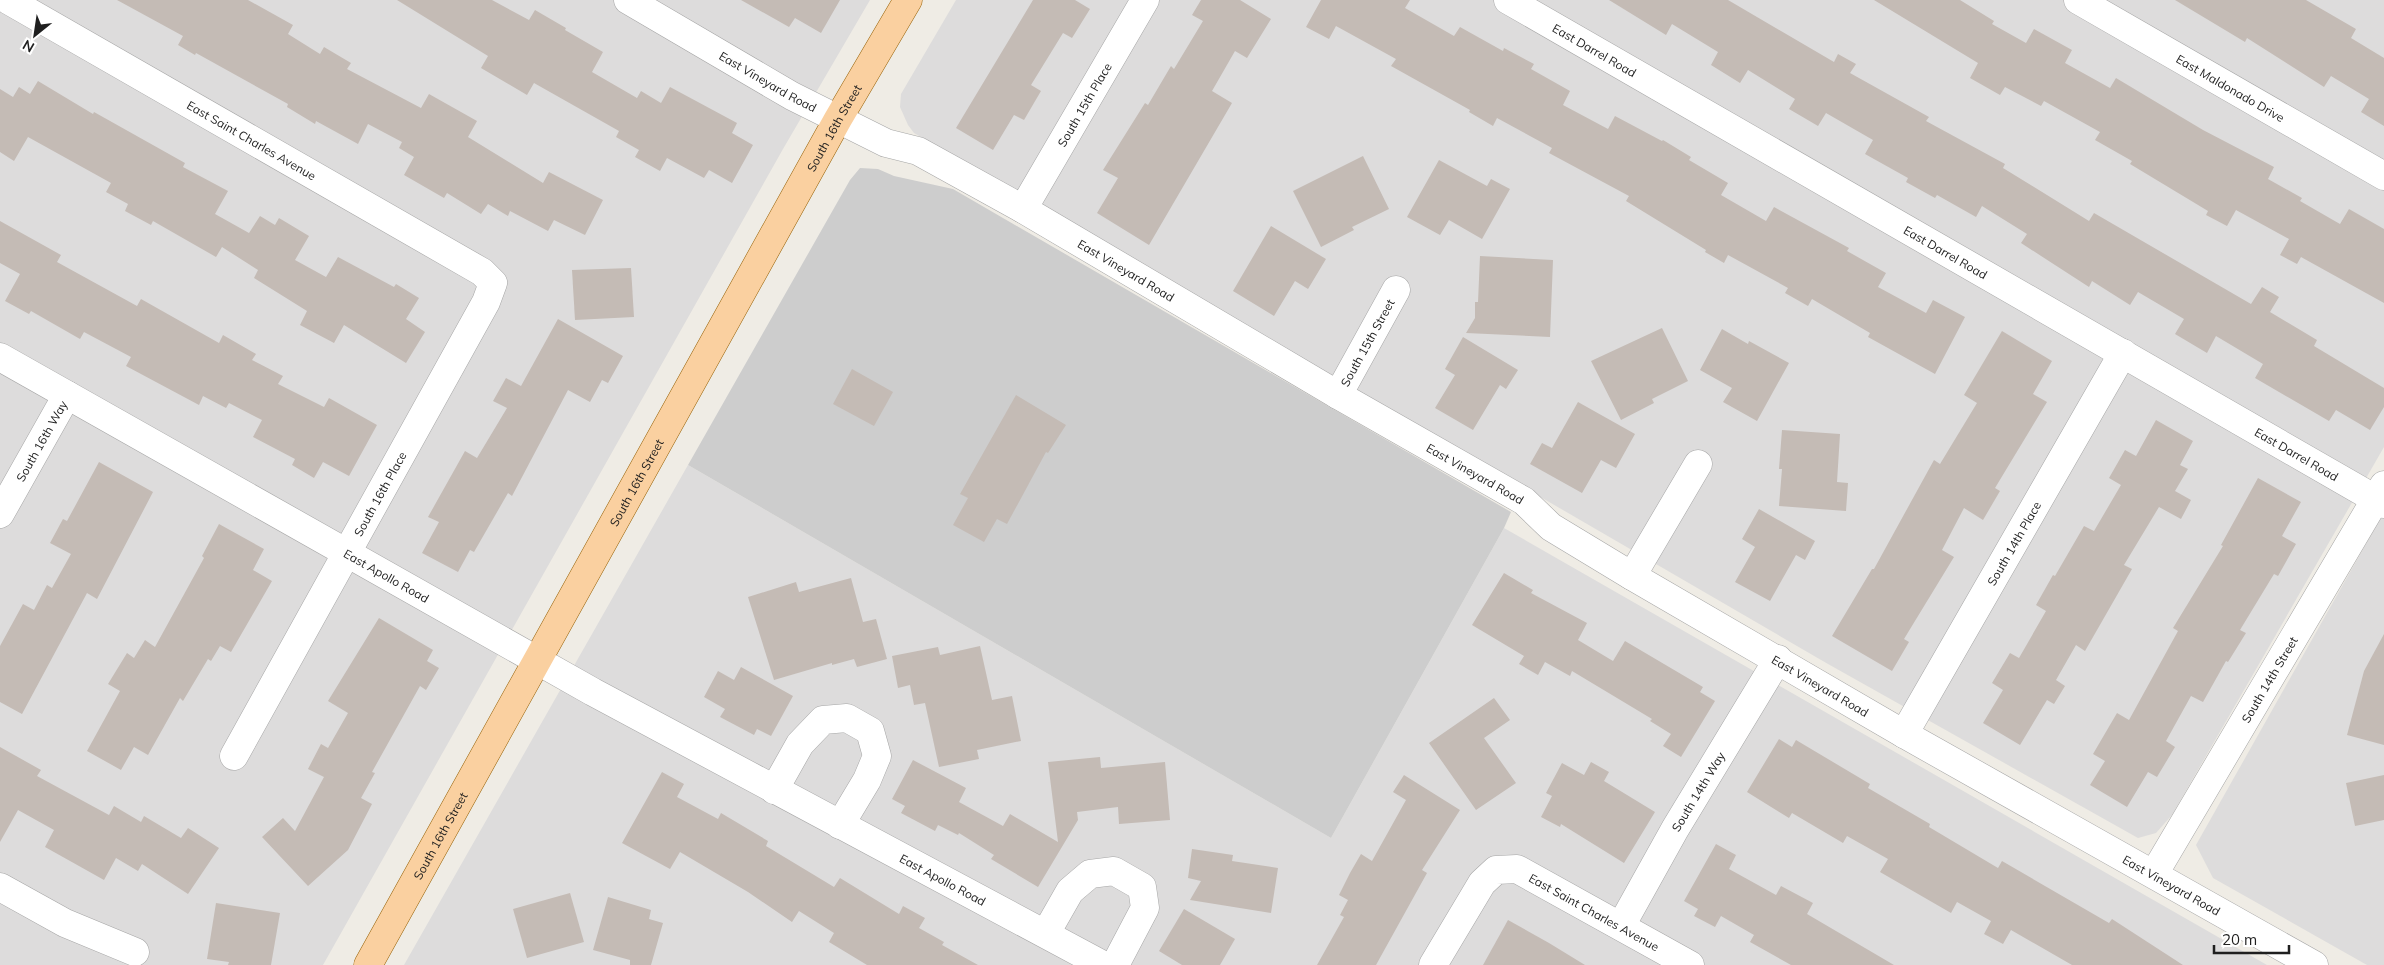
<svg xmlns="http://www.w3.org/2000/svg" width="2384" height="965" viewBox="0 0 2384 965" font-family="Mulish,sans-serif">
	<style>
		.residential { fill: #dddcdc }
		.religious { fill: #cdcdcd }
		.building { fill: #c4bbb5 }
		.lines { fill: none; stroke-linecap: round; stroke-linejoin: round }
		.minor-casing { stroke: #a6a6a6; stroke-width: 29 }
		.major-casing { stroke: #966004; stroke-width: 29 }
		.minor { stroke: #fff; stroke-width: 28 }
		.major { stroke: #fad0a0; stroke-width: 28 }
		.labels { text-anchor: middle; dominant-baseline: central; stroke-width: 4; stroke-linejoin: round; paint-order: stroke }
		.street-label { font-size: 12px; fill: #1f1f1f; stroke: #fff }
	</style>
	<rect width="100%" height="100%" fill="#efece5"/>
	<g class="residential">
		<path d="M0,0H870L783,149L323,965H0Z"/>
		<path d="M956,0H2384V447L2172,815L2156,833L2138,838L1828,664L914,133L908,125L900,107L901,94Z"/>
		<path d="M688,465L1331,838L1504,528L2267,965H404Z"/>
		<path d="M2384,512V965H2367L2213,878L2196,845Z"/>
	</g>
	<path class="religious" d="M860,168L878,169L894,176L953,189L1511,512L1504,528L1331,838L688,465L850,180Z"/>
	<g class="building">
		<path d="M117,0H248L293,25L288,34L320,54L324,47L351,63L347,69L421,108L429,94L477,121L468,137L543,183L549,172L603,200L585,235L554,220L548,231L510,211L508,216L488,204L481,214L447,193L444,198L404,175L414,157L399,148L402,142L368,124L358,144L316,121L315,124L287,107L288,104L196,53L195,55L178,45L183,36Z"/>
		<path d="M397,0H492L529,20L535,10L566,28L565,30L603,52L592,72L637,98L641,91L661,103L670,87L737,123L732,133L753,145L732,183L709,170L704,178L667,158L660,171L635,157L639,150L616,137L619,131L534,83L527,95L481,68L488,56Z"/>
		<path d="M741,0H840L821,33L795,18L789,27Z"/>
		<path d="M1033,0H1075L1090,9L1072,38L1063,33L1031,85L1041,91L1024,120L1014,115L993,150L956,128Z"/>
		<path d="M1201,0H1240L1271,19L1247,58L1235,51L1212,91L1232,103L1149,245L1097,213L1118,178L1103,170L1145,103L1148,105L1171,66L1174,69L1203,21L1192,15Z"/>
		<path d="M1321,0H1410L1405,8L1454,36L1460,27L1503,51L1504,48L1534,64L1531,69L1570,91L1563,105L1608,129L1615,116L1662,141L1663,140L1691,157L1689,160L1728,183L1721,195L1766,221L1774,207L1849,248L1847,251L1886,273L1878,287L1926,313L1933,300L1965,317L1935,374L1868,337L1870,333L1812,299L1808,306L1785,293L1788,288L1728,255L1724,263L1705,252L1706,250L1626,201L1629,196L1549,153L1552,148L1497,118L1493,126L1469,112L1470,110L1391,66L1396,59L1336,26L1329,39L1306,27Z"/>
		<path d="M1609,0H1728L1834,62L1838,54L1856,64L1850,73L1929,117L1926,121L2005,164L2003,168L2089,221L2094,213L2251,304L2262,287L2279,297L2270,312L2317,340L2314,346L2384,388V407L2370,430L2336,410L2329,421L2255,378L2263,364L2216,336L2207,353L2175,334L2184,319L2138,292L2130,305L2092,281L2089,287L2021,243L2027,234L1982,206L1976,217L1937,195L1935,198L1906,182L1908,178L1865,154L1873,140L1826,113L1818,126L1789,109L1795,99L1748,70L1740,83L1711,65L1718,52L1672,24L1666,35Z"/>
		<path d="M1874,0H1960L1994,21L1992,24L2026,43L2034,29L2072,50L2065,63L2110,88L2116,78L2203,130L2274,167L2268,179L2302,198L2300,201L2340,224L2349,209L2384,229V303L2301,257L2297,264L2280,255L2289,239L2236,210L2227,226L2206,215L2208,211L2130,164L2132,161L2095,140L2100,132L2044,101L2041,106L2005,87L2000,95L1970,78L1978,63Z"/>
		<path d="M2175,0H2306L2356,29L2351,38L2384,58V126L2361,112L2369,99L2331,76L2324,87L2247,38L2245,42Z"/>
		<path d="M38,81L93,114L94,112L185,163L183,167L228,191L215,214L249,233L260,216L275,225L279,218L309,236L295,260L326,277L338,257L394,287L396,284L419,298L406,319L425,332L406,363L344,325L334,343L300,325L307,311L254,278L258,270L222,247L216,257L153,221L151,225L125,211L128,204L106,192L111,183L28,137L14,161L0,152V89L13,97L19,87L30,94Z"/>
		<path d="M1363,156L1389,209L1352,227L1354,230L1321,247L1293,191Z"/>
		<path d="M1439,160L1487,186L1491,179L1510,189L1482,239L1449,220L1440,235L1407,217Z"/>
		<path d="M0,221L61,255L57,262L137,306L141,299L219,343L223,335L256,354L252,360L283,376L278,384L324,407L329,398L377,425L349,476L323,462L314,478L292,465L295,459L253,437L262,420L229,403L226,408L203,396L199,405L126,366L131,357L84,332L80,339L31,311L29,314L5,301L20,274L0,263Z"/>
		<path d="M1271,226L1326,259L1308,289L1295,281L1274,316L1233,291Z"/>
		<path d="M1480,256L1553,260L1550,337L1466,333L1475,318V302H1478Z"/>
		<path d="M631,268L634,317L575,320L572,270Z"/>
		<path d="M558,319L623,356L608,383L602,380L590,402L568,390L512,496L508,493L474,552L470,550L458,572L422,553L439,522L428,517L465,451L477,458L507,408L493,401L506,378L521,386Z"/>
		<path d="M1662,328L1688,381L1652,399L1654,403L1621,420L1591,361Z"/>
		<path d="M1722,329L1748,344L1749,341L1789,363L1757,421L1723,402L1732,388L1700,370Z"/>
		<path d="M2002,331L2052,361L2033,394L2047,402L1995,488L2000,491L1983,520L1964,508L1942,550L1954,557L1904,639L1909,642L1892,671L1832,636L1872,569H1874L1934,460L1940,464L1977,403L1964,395Z"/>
		<path d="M1463,337L1518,370L1506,389L1500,385L1473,430L1435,408L1455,375L1445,369Z"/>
		<path d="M852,369L893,392L874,426L833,404Z"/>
		<path d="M1016,395L1066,425L1048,453L1046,452L1007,524L997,519L984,542L953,525L968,498L960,494Z"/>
		<path d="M1578,402L1635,434L1616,468L1601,460L1582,493L1530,464L1542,443L1552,448Z"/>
		<path d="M2156,420L2193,441L2180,465L2188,469L2175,491L2191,500L2181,519L2159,507L2124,565L2132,569L2085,651L2076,645L2056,680L2065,686L2054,704L2047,700L2020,745L1983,723L2003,690L1992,683L2010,653L2019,658L2046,611L2036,605L2053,575L2055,576L2084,526L2094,531L2121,485L2109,478L2125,450L2136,456Z"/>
		<path d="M1782,430L1840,434L1837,482L1848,483L1846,511L1779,506L1782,469H1779Z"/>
		<path d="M99,462L153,492L97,599L87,593L22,714L0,702V646L23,604L34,610L47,585L52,588L71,554L50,543L63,519L67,521Z"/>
		<path d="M2258,478L2301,502L2282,536L2296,544L2278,576L2274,574L2240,630L2246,633L2228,662L2226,661L2203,702L2191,696L2166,741L2175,747L2157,777L2148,772L2127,807L2090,785L2105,761L2093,754L2117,713L2129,720L2178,631L2173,628L2223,546L2221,545Z"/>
		<path d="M1759,509L1815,541L1805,560L1796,555L1770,601L1735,582L1755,547L1742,539Z"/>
		<path d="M219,524L264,549L253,570L272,581L231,652L220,646L211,661L208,659L183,701L180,698L148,755L134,747L121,770L87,751L120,691L108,684L127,653L134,658L145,640L155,647L204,558L202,556Z"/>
		<path d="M1504,573L1533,590L1531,593L1587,623L1578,640L1613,661L1625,641L1703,687L1700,692L1715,701L1681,757L1663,746L1671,734L1650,721L1652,719L1572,671L1570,676L1545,662L1538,675L1519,664L1524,656L1472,625Z"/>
		<path d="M851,578L863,622L876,619L887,659L857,667L854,659L832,665V663L774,680L748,597L796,582L799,592Z"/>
		<path d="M379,618L433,650L427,661L439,668L426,690L420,686L372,772L375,773L361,798L372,804L348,850L308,886L262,837L283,818L295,831L324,777L308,769L321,744L328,748L348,713L328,701Z"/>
		<path d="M2384,634V745L2347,735L2364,671Z"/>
		<path d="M980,646L992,700L1012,696L1021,741L977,750L979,759L939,767L925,703L914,705L910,685L898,688L892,656L938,647L940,655Z"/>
		<path d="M741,667L793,696L771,736L757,729L754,735L720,717L725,709L704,697L718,671L734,680Z"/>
		<path d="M1494,698L1510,720L1484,738L1516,783L1476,810L1429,743Z"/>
		<path d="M1779,739L1792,747L1796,740L1870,784L1868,788L1930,824L1929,827L1998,868L2002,861L2109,923L2112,919L2183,965H2072L2011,930L2003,944L1984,934L1991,921L1957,902L1951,913L1880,872L1888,859L1847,836L1843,843L1792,813L1789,818L1747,792Z"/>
		<path d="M0,747L41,770L37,776L109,815L114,806L141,822L144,816L181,838L188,828L219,848L188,894L142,864L138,871L116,858L104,880L45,847L54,830L18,810L0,842Z"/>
		<path d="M1100,757L1101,768L1165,762L1170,820L1119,824L1118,807L1077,812L1078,820L1038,887L991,859L994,855L959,833L958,835L938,825L935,831L901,813L905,806L892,799L913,760L966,788L959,802L1003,826L1010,814L1058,842L1048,762Z"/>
		<path d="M1591,762L1609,772L1604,781L1655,812L1624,863L1561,824L1560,827L1541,817L1552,796L1546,793L1562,763L1584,775Z"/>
		<path d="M662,772L684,784L677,797L718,819L721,813L768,841L766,846L834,887L840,878L899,914L903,906L925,918L919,928L944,942L942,945L978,965H867L829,942L834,933L799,911L792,922L748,892L680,852L670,869L622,843Z"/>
		<path d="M1404,775L1460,810L1422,870L1427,873L1376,965H1317L1344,917L1340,915L1348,900L1339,895L1350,873L1361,854L1372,861L1406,800L1393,792Z"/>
		<path d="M2384,775V820L2355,826L2346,783Z"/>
		<path d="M1716,844L1736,855L1729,869L1776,895L1781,886L1813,903L1807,914L1894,965H1791L1750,942L1754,935L1721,916L1715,927L1694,916L1698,909L1684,901Z"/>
		<path d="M1192,849L1233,855L1232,861L1278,868L1271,913L1190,900L1201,881L1188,878Z"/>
		<path d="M570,893L584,942L527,958L513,909Z"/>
		<path d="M608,897L651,910L649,919L663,923L651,965H630V960L593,950Z"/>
		<path d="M216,903L280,913L271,965H228L229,962L207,959Z"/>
		<path d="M1184,909L1235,939L1220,965H1182L1159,951Z"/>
		<path d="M1508,920L1549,943L1585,965H1483Z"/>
	</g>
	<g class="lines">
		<defs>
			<g id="minor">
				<path id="s1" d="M8,0L482,272L493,283L486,302L234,756"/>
				<path id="s2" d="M628,0L792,96L886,143L918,151L1023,209L1338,395L1524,501L1551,527L1632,576L1904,734L2314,965"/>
				<path id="s3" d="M1508,0L2384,504"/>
				<path id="s4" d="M2078,0L2384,176"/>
				<path id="s5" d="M1023,209L1145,0"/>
				<path id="s6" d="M0,357L593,692L1103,965"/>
				<path id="s7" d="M1338,395L1396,290"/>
				<path id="s8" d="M0,514L67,395"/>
				<path d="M1632,576L1698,464"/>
				<path id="s9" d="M1904,734L2123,353"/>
				<path d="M774,790L800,744L823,720L847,718L870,731L877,756L867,780L840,825"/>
				<path id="s10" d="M2154,874L2384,485"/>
				<path d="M0,887L65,923L135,952"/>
				<path id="s11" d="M1621,926L1675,829L1778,659"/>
				<path d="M1046,933L1070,891L1090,874L1114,871L1142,887L1145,908L1115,965"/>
				<path id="s12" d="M1433,965L1482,883L1496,870L1517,869L1690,965"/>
			</g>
			<g id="major">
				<path id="s13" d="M368,965L838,119L908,0"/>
			</g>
		</defs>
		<use href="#minor" class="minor-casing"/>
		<use href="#major" class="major-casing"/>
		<use href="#minor" class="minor"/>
		<use href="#major" class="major"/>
	</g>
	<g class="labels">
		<g class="street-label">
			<text stroke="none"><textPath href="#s3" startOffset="100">East Darrel Road</textPath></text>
			<text stroke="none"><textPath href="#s2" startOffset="162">East Vineyard Road</textPath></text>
			<text stroke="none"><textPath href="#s4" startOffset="176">East Maldonado Drive</textPath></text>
			<text stroke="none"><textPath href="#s5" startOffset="121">South 15th Place</textPath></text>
			<text stroke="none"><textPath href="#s13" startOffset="958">South 16th Street</textPath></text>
			<text stroke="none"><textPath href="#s1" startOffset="281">East Saint Charles Avenue</textPath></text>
			<text stroke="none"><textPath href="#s3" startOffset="505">East Darrel Road</textPath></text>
			<text stroke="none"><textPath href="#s2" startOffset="568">East Vineyard Road</textPath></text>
			<text stroke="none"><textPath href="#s7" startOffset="60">South 15th Street</textPath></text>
			<text stroke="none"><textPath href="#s8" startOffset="84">South 16th Way</textPath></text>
			<text stroke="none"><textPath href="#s3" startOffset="910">East Darrel Road</textPath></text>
			<text stroke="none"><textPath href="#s2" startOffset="972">East Vineyard Road</textPath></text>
			<text stroke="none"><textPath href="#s13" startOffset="552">South 16th Street</textPath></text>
			<text transform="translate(380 494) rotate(-61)">South 16th Place</text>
			<text stroke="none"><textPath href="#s9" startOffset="220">South 14th Place</textPath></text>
			<text stroke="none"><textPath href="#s6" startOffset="444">East Apollo Road</textPath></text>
			<text stroke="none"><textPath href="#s10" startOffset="226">South 14th Street</textPath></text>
			<text stroke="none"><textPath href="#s2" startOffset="1378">East Vineyard Road</textPath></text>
			<text stroke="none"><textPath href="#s11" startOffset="155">South 14th Way</textPath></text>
			<text stroke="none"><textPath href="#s13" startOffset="148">South 16th Street</textPath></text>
			<text stroke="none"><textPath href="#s6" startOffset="1078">East Apollo Road</textPath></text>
			<text stroke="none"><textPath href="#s2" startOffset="1782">East Vineyard Road</textPath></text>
			<text stroke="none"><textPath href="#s12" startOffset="224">East Saint Charles Avenue</textPath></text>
		</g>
	</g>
	<g transform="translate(35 35) rotate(210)" stroke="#ffffff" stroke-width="4" paint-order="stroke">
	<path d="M0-4L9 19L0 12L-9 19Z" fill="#1f1f1f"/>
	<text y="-8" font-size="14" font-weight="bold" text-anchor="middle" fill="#1f1f1f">N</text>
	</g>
	<path d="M2214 945v8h75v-8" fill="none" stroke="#1f1f1f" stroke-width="2.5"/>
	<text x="2222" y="945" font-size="15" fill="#1f1f1f" stroke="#ffffff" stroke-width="4" paint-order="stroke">20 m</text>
</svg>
